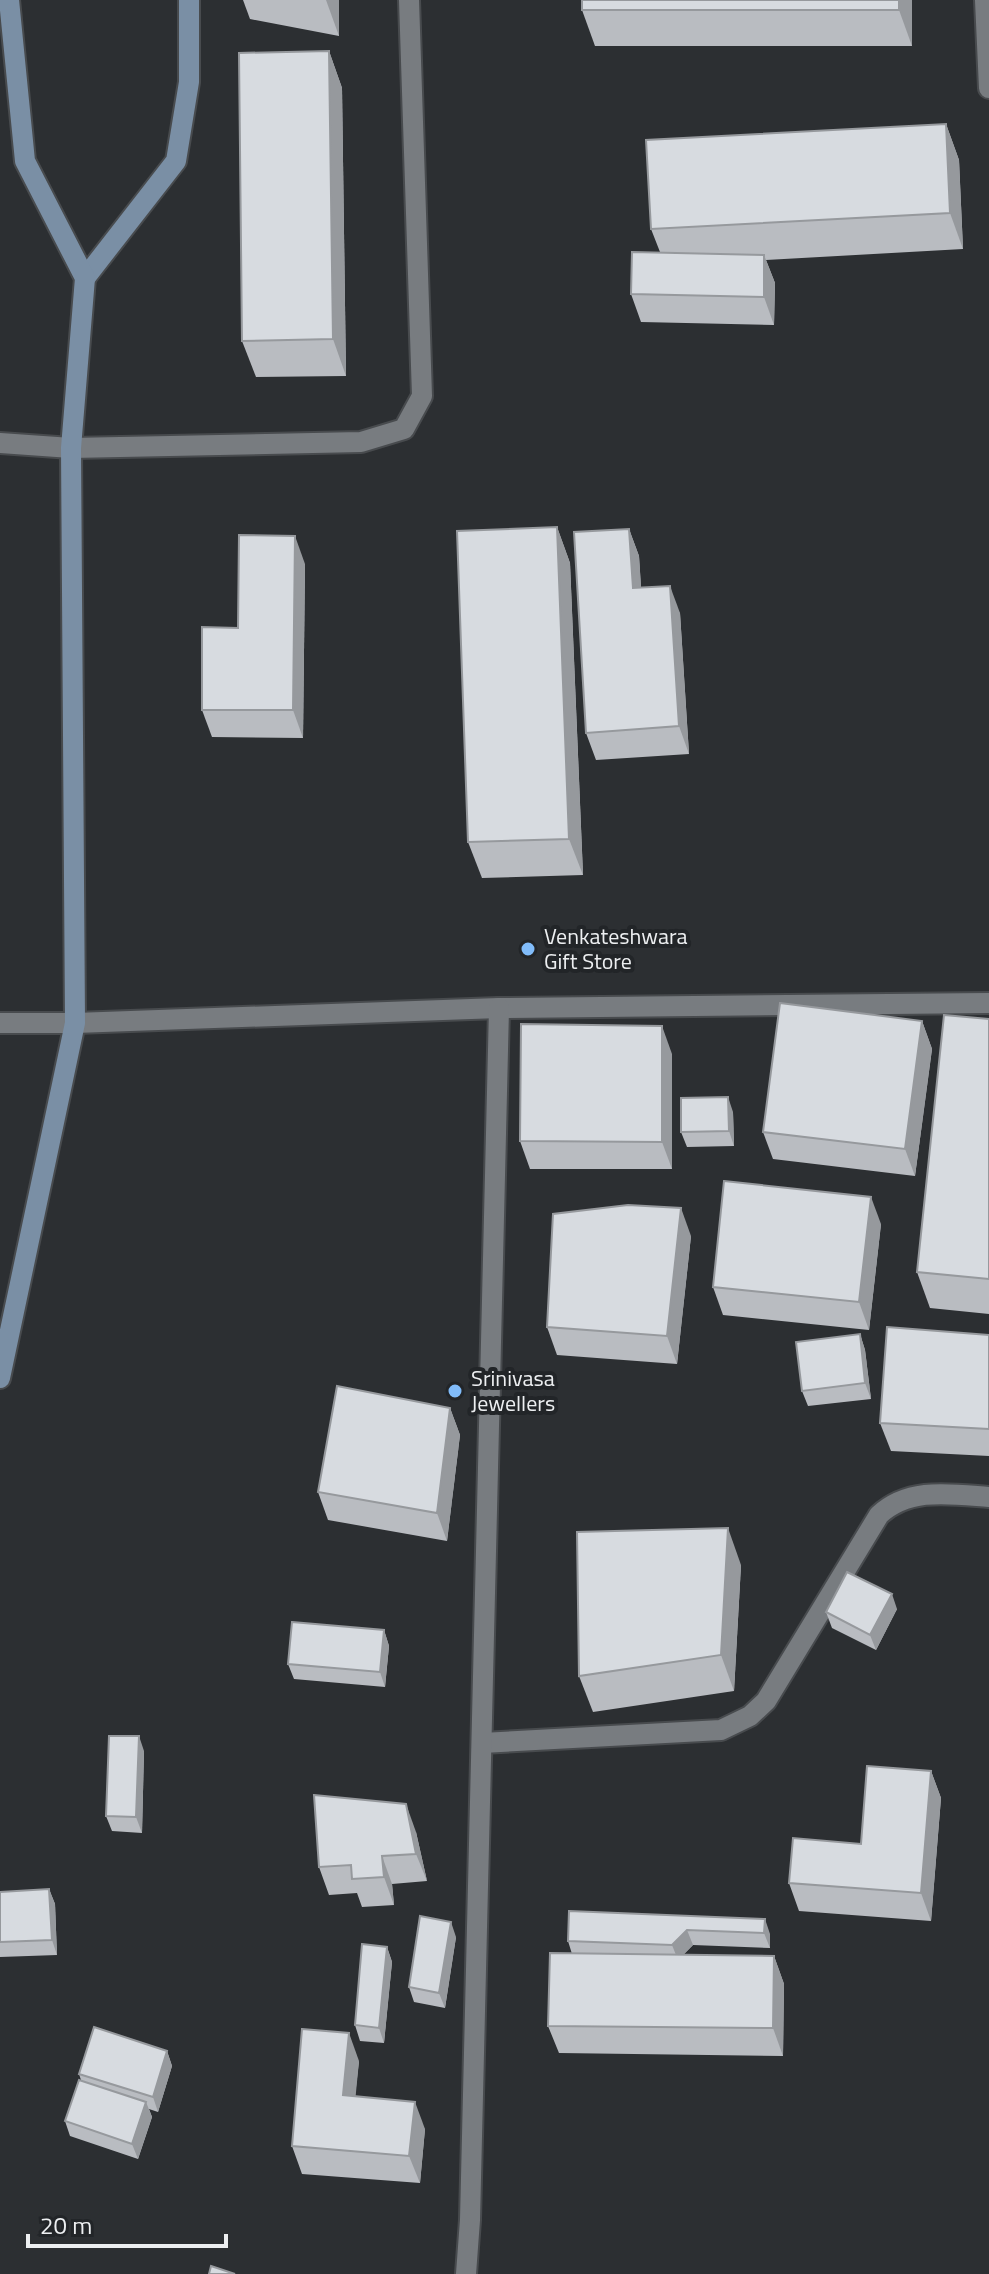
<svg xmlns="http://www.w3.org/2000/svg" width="989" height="2274" viewBox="0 0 989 2274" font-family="'Titillium Web',sans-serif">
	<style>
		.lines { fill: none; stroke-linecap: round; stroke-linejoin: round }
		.service-casing { stroke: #484b4e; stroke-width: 24 }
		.minor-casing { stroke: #484b4e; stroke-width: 24 }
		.secondary-casing { stroke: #484b4e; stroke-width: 24 }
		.service { stroke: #787c80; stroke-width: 20 }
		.minor { stroke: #787c80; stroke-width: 20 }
		.secondary { stroke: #7a8fa5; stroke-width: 20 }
		.wall { fill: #b9bcc1 }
		.shaded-wall { fill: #96999d }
		.building { fill: #d7dbe0; stroke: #96999d; stroke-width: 2 }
		.poi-dot { fill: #81bcfa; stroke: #222528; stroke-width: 3 }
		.labels { text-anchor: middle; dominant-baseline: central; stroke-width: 8; stroke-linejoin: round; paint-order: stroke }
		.poi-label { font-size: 22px; fill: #edeff1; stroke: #222528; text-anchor: start }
	</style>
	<rect width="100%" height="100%" fill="#2c2f32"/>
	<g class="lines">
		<defs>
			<path id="service" d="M0,443L71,448L361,442L404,429L422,396L409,0"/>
			<g id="minor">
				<path d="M985,0L989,88"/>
				<path d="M0,1023H75L499,1008L989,1003"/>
				<path d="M482,1743L721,1730L750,1716L766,1701L879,1515C909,1487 950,1494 989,1497"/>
				<path d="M466,2274L470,2220L499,1008"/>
			</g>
			<g id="secondary">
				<path d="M85,278L176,161L189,82V0"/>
				<path d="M0,1378L75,1023L71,448L85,278L25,161L9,0"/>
			</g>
		</defs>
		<use href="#service" class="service-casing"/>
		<use href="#minor" class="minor-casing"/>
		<use href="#secondary" class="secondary-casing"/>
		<use href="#service" class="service"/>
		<use href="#minor" class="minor"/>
		<use href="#secondary" class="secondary"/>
	</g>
	<g class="wall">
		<path d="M243,0H339V36L250,19Z"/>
		<path d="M582,0H912V46H595L582,10Z"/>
		<path d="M329,51L342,88L346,376L256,377L242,341Z"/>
		<path d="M946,124L959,160L963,249L766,260L775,283L774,325L641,322L631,294L660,252L651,229Z"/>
		<path d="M557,527L570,563L583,875L482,878L468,842Z"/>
		<path d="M629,529L639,556L641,588L680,613L689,754L596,760L586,733Z"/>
		<path d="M305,564L303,738L212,737L202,710L238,628Z"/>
		<path d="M989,1019V1314L930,1308L917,1272Z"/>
		<path d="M922,1021L932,1049L915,1176L773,1159L763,1132Z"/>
		<path d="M672,1054V1169H530L520,1141Z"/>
		<path d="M733,1112L734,1146L687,1147L681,1132Z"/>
		<path d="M881,1224L869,1330L723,1315L713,1287Z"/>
		<path d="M691,1236L677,1364L557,1355L547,1327Z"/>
		<path d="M860,1334L865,1350L871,1399L808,1406L802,1391Z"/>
		<path d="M989,1335V1456L891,1451L880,1423Z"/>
		<path d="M450,1408L460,1435L447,1541L328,1520L318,1492Z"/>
		<path d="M741,1565L734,1691L593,1712L579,1676Z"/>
		<path d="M897,1609L876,1650L832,1628L826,1612Z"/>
		<path d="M384,1630L389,1646L385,1687L294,1679L288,1664Z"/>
		<path d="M144,1751L142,1833L112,1831L106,1816Z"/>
		<path d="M931,1771L941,1798L931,1921L799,1911L789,1883L861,1844Z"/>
		<path d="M416,1832L427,1881L392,1884L394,1905L362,1907L357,1893L329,1895L319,1867Z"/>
		<path d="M49,1889L55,1904L57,1955L0,1957V1892Z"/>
		<path d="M569,1911L770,1934V1948L693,1945L683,1955L774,1956L784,1984L783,2056L559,2053L548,2026L572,1954L568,1941Z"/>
		<path d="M456,1937L445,2008L414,2002L409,1987Z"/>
		<path d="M387,1947L392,1962L384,2043L360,2041L355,2025Z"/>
		<path d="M167,2051L172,2066L158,2112L149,2109L152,2117L138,2159L70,2136L65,2121L81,2080L79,2074Z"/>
		<path d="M359,2061L355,2096L425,2129L420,2183L302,2174L292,2146Z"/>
	</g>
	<g class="shaded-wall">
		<path d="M326,0H339V36Z"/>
		<path d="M899,0H912V46L899,10Z"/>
		<path d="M329,51L342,88L346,376L333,339Z"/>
		<path d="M946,124L959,160L963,249L950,213Z"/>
		<path d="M764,255L775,283L774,325L764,297Z"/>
		<path d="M557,527L570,563L583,875L569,839Z"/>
		<path d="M629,529L639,556L643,616L633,588Z"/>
		<path d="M295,536L305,564L303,738L293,710Z"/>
		<path d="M670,586L680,613L689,754L679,726Z"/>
		<path d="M922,1021L932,1049L915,1176L905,1149Z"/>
		<path d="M662,1026L672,1054V1169L662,1142Z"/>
		<path d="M728,1097L733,1112L734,1146L729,1131Z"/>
		<path d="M871,1197L881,1224L869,1330L859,1302Z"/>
		<path d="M681,1208L691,1236L677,1364L667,1336Z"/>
		<path d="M860,1334L865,1350L871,1399L865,1383Z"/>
		<path d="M450,1408L460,1435L447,1541L437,1513Z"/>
		<path d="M728,1528L741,1565L734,1691L721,1655Z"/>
		<path d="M892,1594L897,1609L876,1650L870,1635Z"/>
		<path d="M384,1630L389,1646L385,1687L380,1672Z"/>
		<path d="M139,1736L144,1751L142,1833L136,1817Z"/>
		<path d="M931,1771L941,1798L931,1921L921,1893Z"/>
		<path d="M406,1804L416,1832L427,1881L416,1854Z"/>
		<path d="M382,1856L392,1884L394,1905L384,1877Z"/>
		<path d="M49,1889L55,1904L57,1955L52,1940Z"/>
		<path d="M765,1919L770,1934V1948L764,1933Z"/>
		<path d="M451,1922L456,1937L445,2008L439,1993Z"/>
		<path d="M687,1930L693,1945L678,1960L672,1945Z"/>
		<path d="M387,1947L392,1962L384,2043L379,2028Z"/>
		<path d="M774,1956L784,1984L783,2056L773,2028Z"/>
		<path d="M349,2033L359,2061L353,2123L343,2095Z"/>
		<path d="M167,2051L172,2066L158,2112L153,2097Z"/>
		<path d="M146,2102L152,2117L138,2159L132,2144Z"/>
		<path d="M415,2102L425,2129L420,2183L409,2156Z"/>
	</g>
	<g class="building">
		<rect x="582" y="0" width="317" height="10"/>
		<path d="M329,51L333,339L242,341L239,53Z"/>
		<path d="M946,124L950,213L651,229L646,140Z"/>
		<path d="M632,252L764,255V297L631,294Z"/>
		<path d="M557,527L569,839L468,842L457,531Z"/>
		<path d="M629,529L633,588L670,586L679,726L586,733L574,532Z"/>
		<path d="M239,535L295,536L293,710H202V627L238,628Z"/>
		<path d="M780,1003L922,1021L905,1149L763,1132Z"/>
		<path d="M944,1015L989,1019V1279L917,1272Z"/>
		<path d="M521,1024L662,1026V1142L520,1141Z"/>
		<path d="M728,1097L729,1131L681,1132V1098Z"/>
		<path d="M724,1181L871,1197L859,1302L713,1287Z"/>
		<path d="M628,1205L681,1208L667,1336L547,1327L553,1214Z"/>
		<path d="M887,1327L989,1335V1429L880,1423Z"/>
		<path d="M860,1334L865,1383L802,1391L796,1342Z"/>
		<path d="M337,1386L450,1408L437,1513L318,1492Z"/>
		<path d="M728,1528L721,1655L579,1676L577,1532Z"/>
		<path d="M847,1572L892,1594L870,1635L826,1612Z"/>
		<path d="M292,1622L384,1630L380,1672L288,1664Z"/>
		<path d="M109,1736H139L136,1817L106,1816Z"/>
		<path d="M867,1766L931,1771L921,1893L789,1883L793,1838L861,1844Z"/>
		<path d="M314,1795L406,1804L416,1854L382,1856L384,1877L352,1879L351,1865L319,1867Z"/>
		<path d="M49,1889L52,1940L0,1942V1892Z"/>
		<path d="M569,1911L765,1919L764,1933L687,1930L672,1945L568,1941Z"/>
		<path d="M420,1916L451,1922L439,1993L409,1987Z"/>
		<path d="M362,1944L387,1947L379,2028L355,2025Z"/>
		<path d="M550,1953L774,1956L773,2028L548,2026Z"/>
		<path d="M94,2027L167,2051L153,2097L79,2074Z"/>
		<path d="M302,2029L349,2033L343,2095L415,2102L409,2156L292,2146Z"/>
		<path d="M79,2080L146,2102L132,2144L65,2121Z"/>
		<path d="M211,2266L235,2274H209Z"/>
	</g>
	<g class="poi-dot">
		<circle cx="528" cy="949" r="8"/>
		<circle cx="455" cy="1391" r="8"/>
	</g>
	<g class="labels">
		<g class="poi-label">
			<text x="544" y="936">Venkateshwara<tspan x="544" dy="25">Gift Store</tspan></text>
			<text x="471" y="1378">Srinivasa<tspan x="471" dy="25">Jewellers</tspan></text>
		</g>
	</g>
	<path d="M28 2234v12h198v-12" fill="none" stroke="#edeff1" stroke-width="4"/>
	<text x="40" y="2234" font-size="24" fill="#edeff1" stroke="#222528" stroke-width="6" paint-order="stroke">20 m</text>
</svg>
